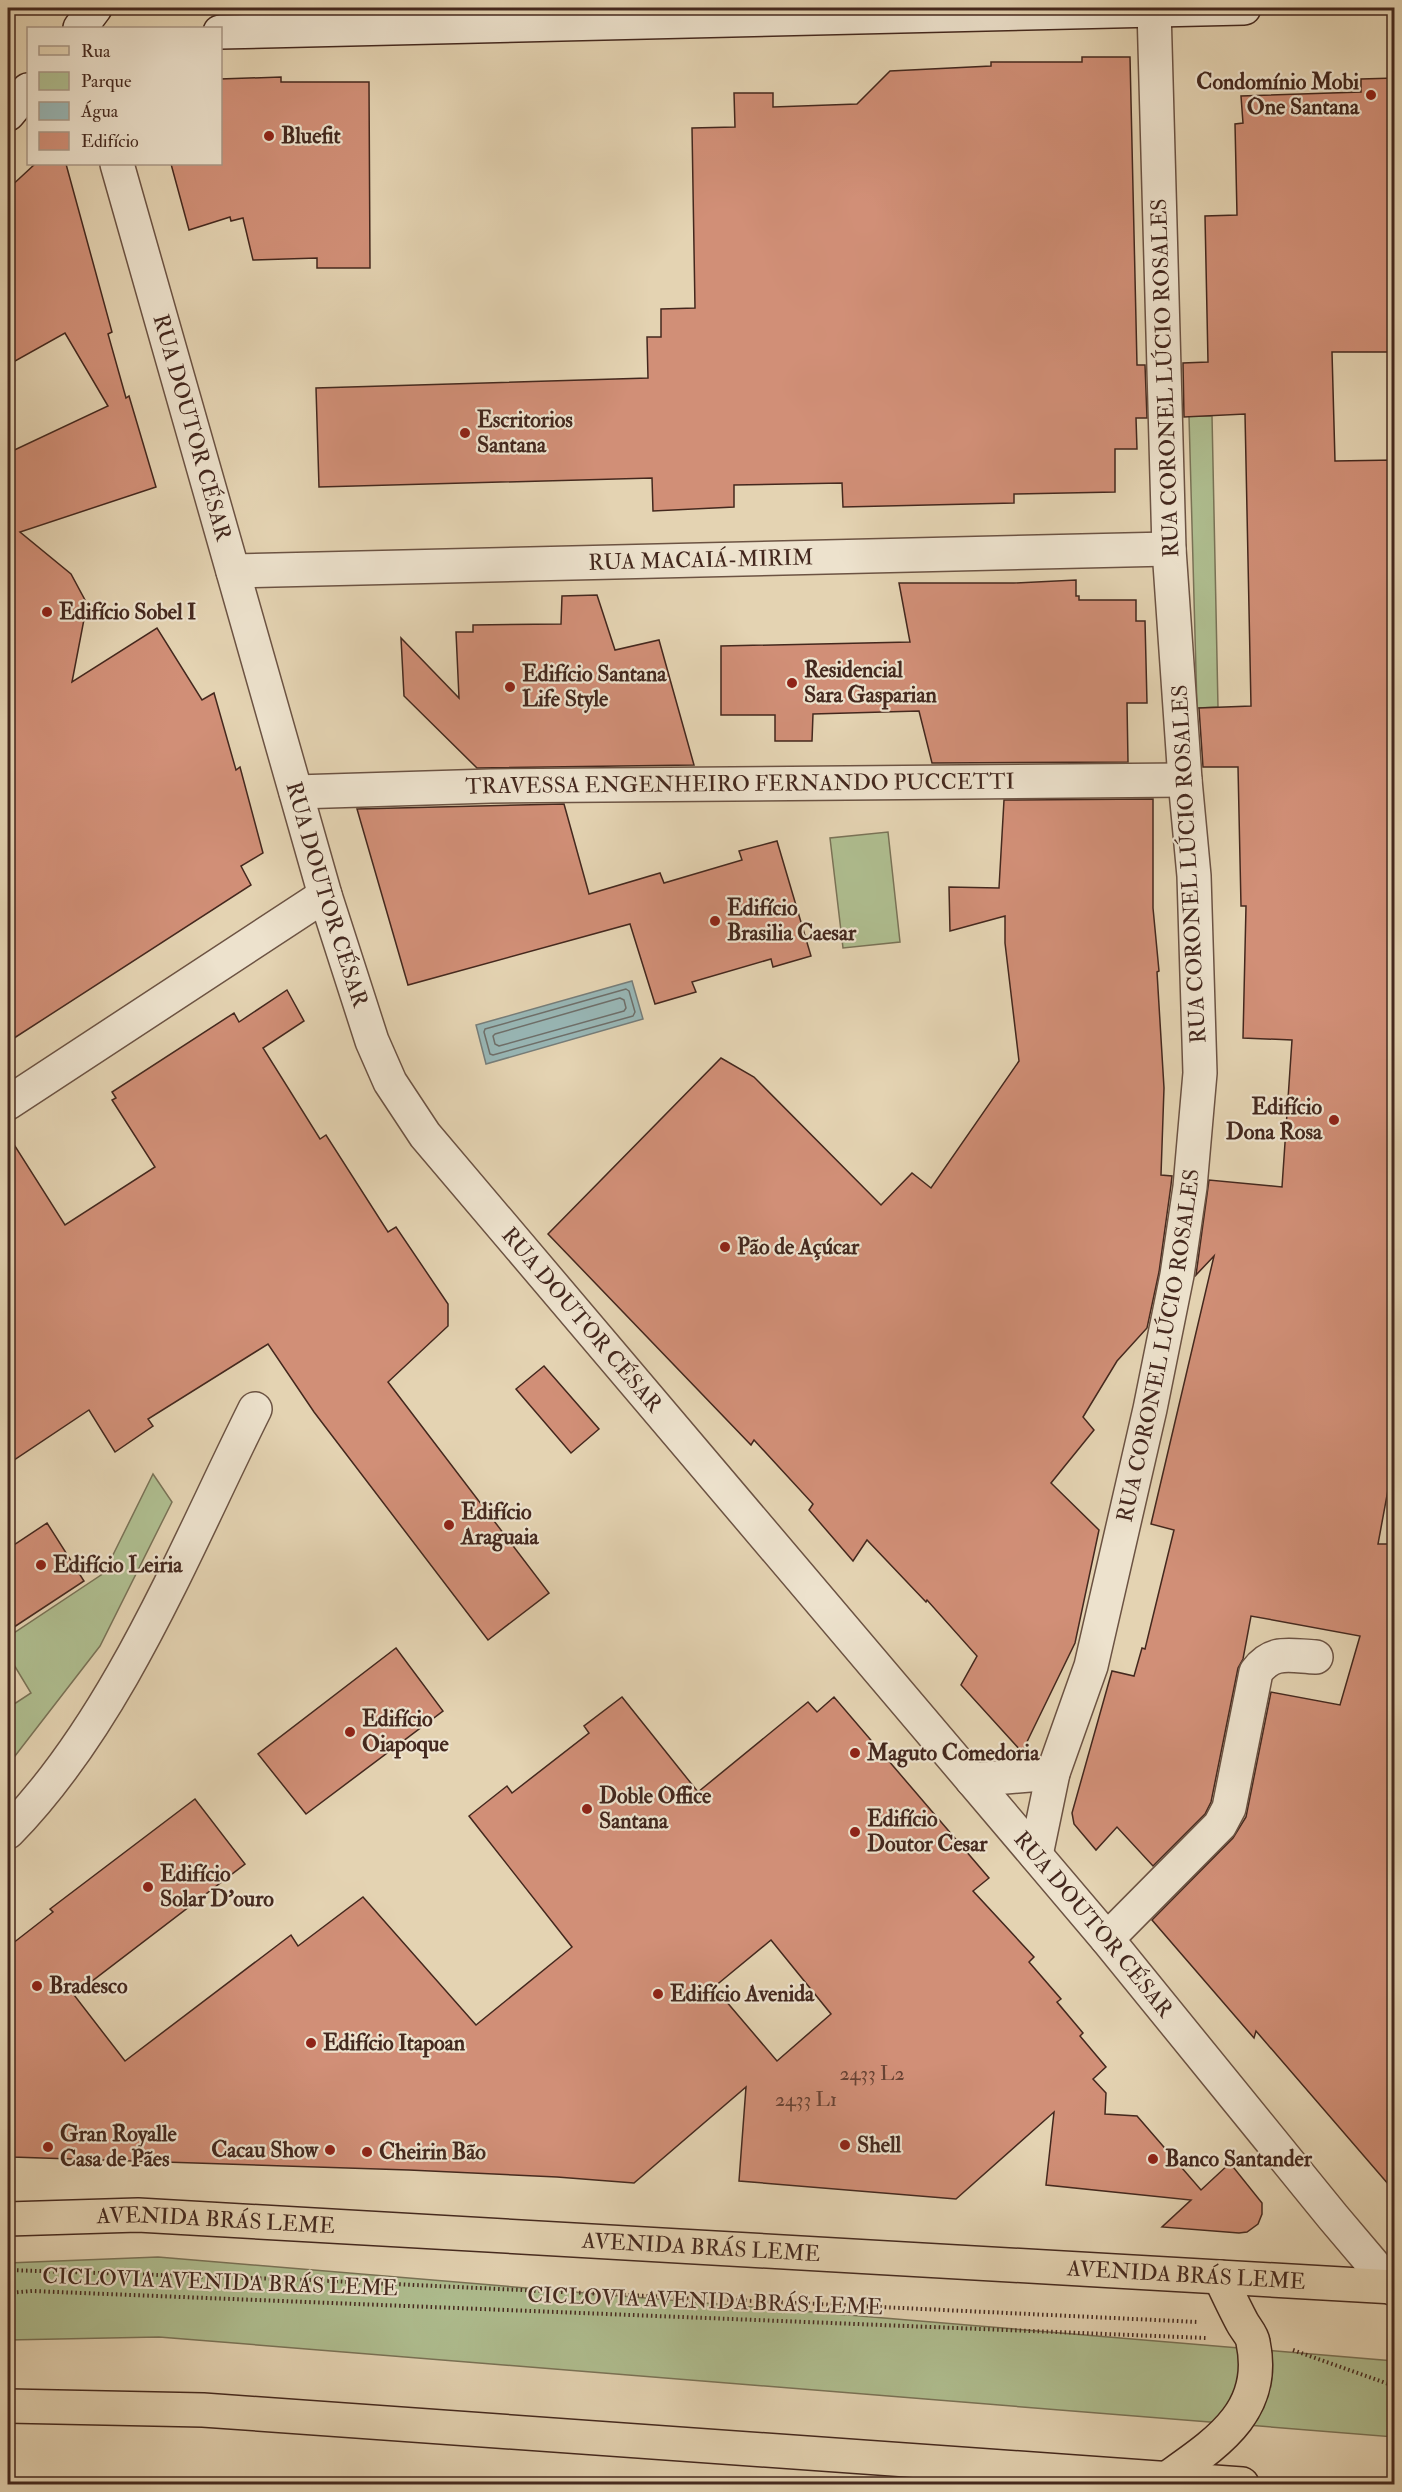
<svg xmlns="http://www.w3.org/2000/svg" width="1402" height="2492" viewBox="0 0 1402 2492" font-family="'IM FELL Double Pica',serif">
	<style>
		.green { fill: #afbe90; stroke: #7a7357; stroke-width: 1.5 }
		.water { fill: #98b6b5; stroke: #767d79; stroke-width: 1.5 }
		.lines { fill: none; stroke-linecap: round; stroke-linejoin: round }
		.shore { stroke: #6e6f6a; stroke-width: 1.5 }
		.building { fill: #d18f77; stroke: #44281e; stroke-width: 1.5; fill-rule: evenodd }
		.minor-casing { stroke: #6c5343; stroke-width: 36 }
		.tertiary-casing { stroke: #6c5343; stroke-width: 36 }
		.secondary-casing { stroke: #44281e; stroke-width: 36 }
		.primary-casing { stroke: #44281e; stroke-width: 36 }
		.path { stroke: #44281e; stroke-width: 4; stroke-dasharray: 1.5 3; stroke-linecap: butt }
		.minor { stroke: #ede2cd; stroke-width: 33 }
		.tertiary { stroke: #ede2cd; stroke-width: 33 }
		.secondary { stroke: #ede2cd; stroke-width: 33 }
		.primary { stroke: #e4d3b2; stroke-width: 33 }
		.poi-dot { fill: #8f2418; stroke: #ede2cd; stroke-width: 2 }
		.labels { text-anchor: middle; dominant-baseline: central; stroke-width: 4.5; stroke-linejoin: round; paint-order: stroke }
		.number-label { font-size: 20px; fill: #674234 }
		.poi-label { font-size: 22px; font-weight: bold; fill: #44281e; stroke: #ede2cd; text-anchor: start }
		.street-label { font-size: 22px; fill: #44281e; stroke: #ede2cd }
	</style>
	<rect width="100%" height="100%" fill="#e4d3b2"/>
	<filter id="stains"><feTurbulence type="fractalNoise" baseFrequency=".00333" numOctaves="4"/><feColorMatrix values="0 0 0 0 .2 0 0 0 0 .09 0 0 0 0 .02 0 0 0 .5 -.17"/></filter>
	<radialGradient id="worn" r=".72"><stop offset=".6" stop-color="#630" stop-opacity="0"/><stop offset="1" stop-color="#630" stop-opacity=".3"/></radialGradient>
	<g class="green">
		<path d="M1189,416H1212L1218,707L1197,708Z"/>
		<path d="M888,832L900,942L843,948L830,838Z"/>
		<path d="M153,1474L172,1502L100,1646L8,1765V1708L31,1693L8,1655V1637L104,1573Z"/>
		<path d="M158,2257L1394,2361V2437L159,2337L8,2340V2263Z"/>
	</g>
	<path class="water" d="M632,981L643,1019L486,1064L476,1025Z"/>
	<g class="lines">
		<g class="shore">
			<path d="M626,989L629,991L635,1012L633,1016L493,1055L490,1054L484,1032L485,1029Z"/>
			<path d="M620,998L624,1000L626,1008L624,1011L499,1046L495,1044L493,1036L495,1034Z"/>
		</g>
	</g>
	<g class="building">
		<path d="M1082,57H1130L1137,365H1145L1147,418H1136L1137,449H1115V492L1014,494V503L843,507L842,483L734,485V507L653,511L652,478L319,487L316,388L648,378L647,337H661V309L695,308L692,128L735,127L734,93H773V107L857,104L890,71L991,66V62H1082Z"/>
		<path d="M281,77V82H369L370,268H317V258L253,260L243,218L231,221L230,217L189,230L171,164H220V79Z"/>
		<path d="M1395,78V352H1332L1335,461L1395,460V1452L1378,1544H1395V2192L1256,2031L1254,2038L1152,1920L1233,1838L1246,1817L1271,1692L1340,1705L1360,1636L1251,1616L1243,1659L1238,1668L1211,1802L1205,1814L1153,1866L1117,1827L1096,1850L1074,1824L1072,1813L1112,1671L1134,1676L1142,1648L1145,1649L1174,1530L1151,1524L1214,1256L1196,1275L1209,1180L1282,1187L1292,1040L1243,1038L1246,906H1241L1238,767H1203L1199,708L1251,706L1245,414L1184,417L1183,363L1208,362L1205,216L1237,215L1235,124L1243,123L1241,96L1361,92V79Z"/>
		<path d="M35,164H66L112,332L108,334L126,398L129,396L156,487L20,532L71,574L85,600L86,609L72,682L157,628L202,700L214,693L236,770L240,767L263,853L241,866L251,885L8,1042V453L108,406L65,333L8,365V189Z"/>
		<path d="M1076,580V596H1079V600H1136V621H1145L1147,703H1127L1128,762L932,763L919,711L813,714L812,741H775V715H721V646L910,642L899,583H1014Z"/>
		<path d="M597,595L615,650L659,640L694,765L477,768L404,696L401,638L459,698L456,632H473V625L561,624L562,596Z"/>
		<path d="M1153,799V908L1159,971L1157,972L1164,1088L1161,1175L1172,1176L1171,1185L1159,1272L1147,1328L1117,1361L1083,1417L1094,1430L1051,1483L1099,1530L1075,1643L1022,1752L961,1685L977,1656L927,1600L926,1602L867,1540L853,1561L809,1510L813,1504L754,1440L751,1445L548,1234L721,1058L754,1077L881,1205L912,1173L931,1188L1019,1061L1005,943V916L950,931L949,887L999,888L1004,800Z"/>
		<path d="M564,804L589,894L660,873L664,883L742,860L739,851L777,841L811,956L773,967L771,959L692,982L696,992L655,1004L630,924L408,985L357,809Z"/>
		<path d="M287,990L304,1021L263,1048L320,1139L326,1135L388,1232L396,1227L448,1304V1326L388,1382L549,1593L488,1640L314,1412L268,1344L148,1419L153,1426L115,1452L89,1410L8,1464V1135L65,1225L155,1167L112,1100L116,1098L112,1092L234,1013L239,1022Z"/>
		<path d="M544,1366L599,1429L571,1453L516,1389Z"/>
		<path d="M47,1523L84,1581L8,1631V1549Z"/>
		<path d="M396,1648L443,1711L306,1814L258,1754Z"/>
		<path d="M622,1697L698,1792L808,1702L817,1712L834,1697L989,1878L973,1891L1034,1957L1029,1962L1061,1999L1057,2002L1083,2033L1080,2036L1106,2067L1093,2079L1106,2093L1105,2114L1137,2116L1201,2190L1230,2163L1262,2203V2214L1258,2224L1247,2232L1239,2233L1162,2227L1191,2200L1046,2185L1054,2112L956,2199L739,2181L746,2087L634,2183L557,2177L409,2170L12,2157L8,2090V1947L53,1912L50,1909L195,1799L245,1864L74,1995L125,2061L291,1935L298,1946L363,1897L476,2025L572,1947L469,1816L507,1786L512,1793L589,1733L584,1726ZM771,1940L831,2014L777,2061L714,1987Z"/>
	</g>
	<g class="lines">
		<defs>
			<g id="minor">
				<path id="s1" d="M233,571L1169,549"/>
				<path id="s2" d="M296,792L491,786L1185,780"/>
				<path d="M8,1103L325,895"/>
				<path d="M972,1780L1053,1773"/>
				<path d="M8,1832C118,1720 185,1549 255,1409"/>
				<path id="s3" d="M1036,1855L1053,1773L1091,1666L1150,1409L1177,1275L1190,1187L1200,1073L1194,876L1185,780L1169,549L1154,9"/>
				<path d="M1107,1939L1220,1825L1229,1808L1256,1672C1273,1649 1290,1656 1316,1657"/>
			</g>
			<g id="tertiary">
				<path id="s4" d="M117,164L325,895L372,1041L390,1082L425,1135L1107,1939L1333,2217L1394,2289"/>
			</g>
			<g id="secondary">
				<path d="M80,28L95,8"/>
				<path d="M220,32L1244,8"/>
				<path d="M8,114L28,90"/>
			</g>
			<g id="primary">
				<path id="s5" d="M8,2219L138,2215L1394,2287"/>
				<path d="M8,2406L203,2410L1242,2484"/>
				<path d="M1166,2479C1215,2444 1268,2412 1253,2342C1252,2335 1245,2328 1242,2322C1234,2307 1227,2292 1220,2277"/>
			</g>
		</defs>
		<use href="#minor" class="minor-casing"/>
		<use href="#tertiary" class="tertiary-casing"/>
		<use href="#secondary" class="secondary-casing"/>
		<use href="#primary" class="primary-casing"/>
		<g class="path">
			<path d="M8,2270L309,2280L1198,2322"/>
			<path d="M8,2293L32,2291L1206,2338"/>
			<path d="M1293,2350L1394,2386"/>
		</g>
		<use href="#minor" class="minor"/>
		<use href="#tertiary" class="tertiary"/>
		<use href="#secondary" class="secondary"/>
		<use href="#primary" class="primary"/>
	</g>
	<g class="poi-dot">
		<circle cx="1371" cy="95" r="6"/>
		<circle cx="269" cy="136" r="6"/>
		<circle cx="465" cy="433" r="6"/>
		<circle cx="47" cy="612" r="6"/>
		<circle cx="792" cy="683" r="6"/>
		<circle cx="510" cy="687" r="6"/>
		<circle cx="715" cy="921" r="6"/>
		<circle cx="1334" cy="1120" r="6"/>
		<circle cx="725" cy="1247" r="6"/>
		<circle cx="449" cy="1525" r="6"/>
		<circle cx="41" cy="1565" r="6"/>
		<circle cx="350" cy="1732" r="6"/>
		<circle cx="855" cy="1753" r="6"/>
		<circle cx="587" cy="1809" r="6"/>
		<circle cx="855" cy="1832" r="6"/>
		<circle cx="148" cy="1887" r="6"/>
		<circle cx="37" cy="1986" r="6"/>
		<circle cx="658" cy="1994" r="6"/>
		<circle cx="311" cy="2043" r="6"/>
		<circle cx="845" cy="2145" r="6"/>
		<circle cx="48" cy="2147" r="6"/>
		<circle cx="330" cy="2150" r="6"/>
		<circle cx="367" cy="2152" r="6"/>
		<circle cx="1153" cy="2159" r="6"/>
	</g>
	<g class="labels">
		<g class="number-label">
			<text x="872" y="2073">2433 L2</text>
			<text x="806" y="2099">2433 L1</text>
		</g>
		<g class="poi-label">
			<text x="1359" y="82" text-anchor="end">Condomínio Mobi<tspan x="1359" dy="25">One Santana</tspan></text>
			<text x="281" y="136">Bluefit</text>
			<text x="477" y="420">Escritorios<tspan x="477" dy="25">Santana</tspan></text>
			<text x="59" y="612">Edifício Sobel I</text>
			<text x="804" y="670">Residencial<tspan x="804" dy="25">Sara Gasparian</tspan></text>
			<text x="522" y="674">Edifício Santana<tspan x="522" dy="25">Life Style</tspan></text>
			<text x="727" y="908">Edifício<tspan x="727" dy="25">Brasilia Caesar</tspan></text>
			<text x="1322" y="1107" text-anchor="end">Edifício<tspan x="1322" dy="25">Dona Rosa</tspan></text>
			<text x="737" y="1247">Pão de Açúcar</text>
			<text x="461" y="1512">Edifício<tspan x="461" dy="25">Araguaia</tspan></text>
			<text x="53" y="1565">Edifício Leiria</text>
			<text x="362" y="1719">Edifício<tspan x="362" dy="25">Oiapoque</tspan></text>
			<text x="867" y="1753">Maguto Comedoria</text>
			<text x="599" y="1796">Doble Office<tspan x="599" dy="25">Santana</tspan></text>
			<text x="867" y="1819">Edifício<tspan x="867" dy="25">Doutor Cesar</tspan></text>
			<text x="160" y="1874">Edifício<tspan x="160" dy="25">Solar D'ouro</tspan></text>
			<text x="49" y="1986">Bradesco</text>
			<text x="670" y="1994">Edifício Avenida</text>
			<text x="323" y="2043">Edifício Itapoan</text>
			<text x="60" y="2134">Gran Royalle<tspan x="60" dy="25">Casa de Pães</tspan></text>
			<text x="857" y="2145">Shell</text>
			<text x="318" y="2150" text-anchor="end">Cacau Show</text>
			<text x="379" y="2152">Cheirin Bão</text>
			<text x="1165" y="2159">Banco Santander</text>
		</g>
		<g class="street-label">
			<text transform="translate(1165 378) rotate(-92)">RUA CORONEL LÚCIO ROSALES</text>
			<text stroke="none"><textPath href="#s4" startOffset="274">RUA DOUTOR CÉSAR</textPath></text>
			<text stroke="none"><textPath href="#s1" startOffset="468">RUA MACAIÁ-MIRIM</textPath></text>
			<text stroke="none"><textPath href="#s2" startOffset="444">TRAVESSA ENGENHEIRO FERNANDO PUCCETTI</textPath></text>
			<text transform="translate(1189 864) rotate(-93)">RUA CORONEL LÚCIO ROSALES</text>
			<text stroke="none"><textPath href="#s4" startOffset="760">RUA DOUTOR CÉSAR</textPath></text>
			<text stroke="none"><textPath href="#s4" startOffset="1264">RUA DOUTOR CÉSAR</textPath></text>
			<text stroke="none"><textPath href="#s3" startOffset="525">RUA CORONEL LÚCIO ROSALES</textPath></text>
			<text stroke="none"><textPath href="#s4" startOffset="2056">RUA DOUTOR CÉSAR</textPath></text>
			<text stroke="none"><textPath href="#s5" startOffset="208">AVENIDA BRÁS LEME</textPath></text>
			<text stroke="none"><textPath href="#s5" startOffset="694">AVENIDA BRÁS LEME</textPath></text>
			<text stroke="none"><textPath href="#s5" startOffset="1180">AVENIDA BRÁS LEME</textPath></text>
			<text transform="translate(220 2282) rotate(2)">CICLOVIA AVENIDA BRÁS LEME</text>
			<text transform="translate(705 2301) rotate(2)">CICLOVIA AVENIDA BRÁS LEME</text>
		</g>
	</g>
	<rect width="1402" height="2492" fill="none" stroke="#e4d3b2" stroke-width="30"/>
	<rect x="9" y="9" width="1384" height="2474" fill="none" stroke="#44281e" stroke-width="3"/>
	<rect x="15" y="15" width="1372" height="2462" fill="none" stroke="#44281e" stroke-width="1.5"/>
	<rect x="27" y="27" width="195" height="138" fill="#ede2cd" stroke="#a99887" stroke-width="1.5"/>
	<rect x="39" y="46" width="30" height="9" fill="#e4d3b2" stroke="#a99887" stroke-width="1.5"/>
	<text x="81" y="57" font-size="18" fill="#44281e">Rua</text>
	<rect x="39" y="72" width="30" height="18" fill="#afbe90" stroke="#a99887" stroke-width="1.5"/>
	<text x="81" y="87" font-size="18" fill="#44281e">Parque</text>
	<rect x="39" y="102" width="30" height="18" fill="#98b6b5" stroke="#a99887" stroke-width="1.5"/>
	<text x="81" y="117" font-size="18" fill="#44281e">Água</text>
	<rect x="39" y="132" width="30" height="18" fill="#d18f77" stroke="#a99887" stroke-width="1.5"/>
	<text x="81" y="147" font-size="18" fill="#44281e">Edifício</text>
	<rect width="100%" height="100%" filter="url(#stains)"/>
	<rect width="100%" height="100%" fill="url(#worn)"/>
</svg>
